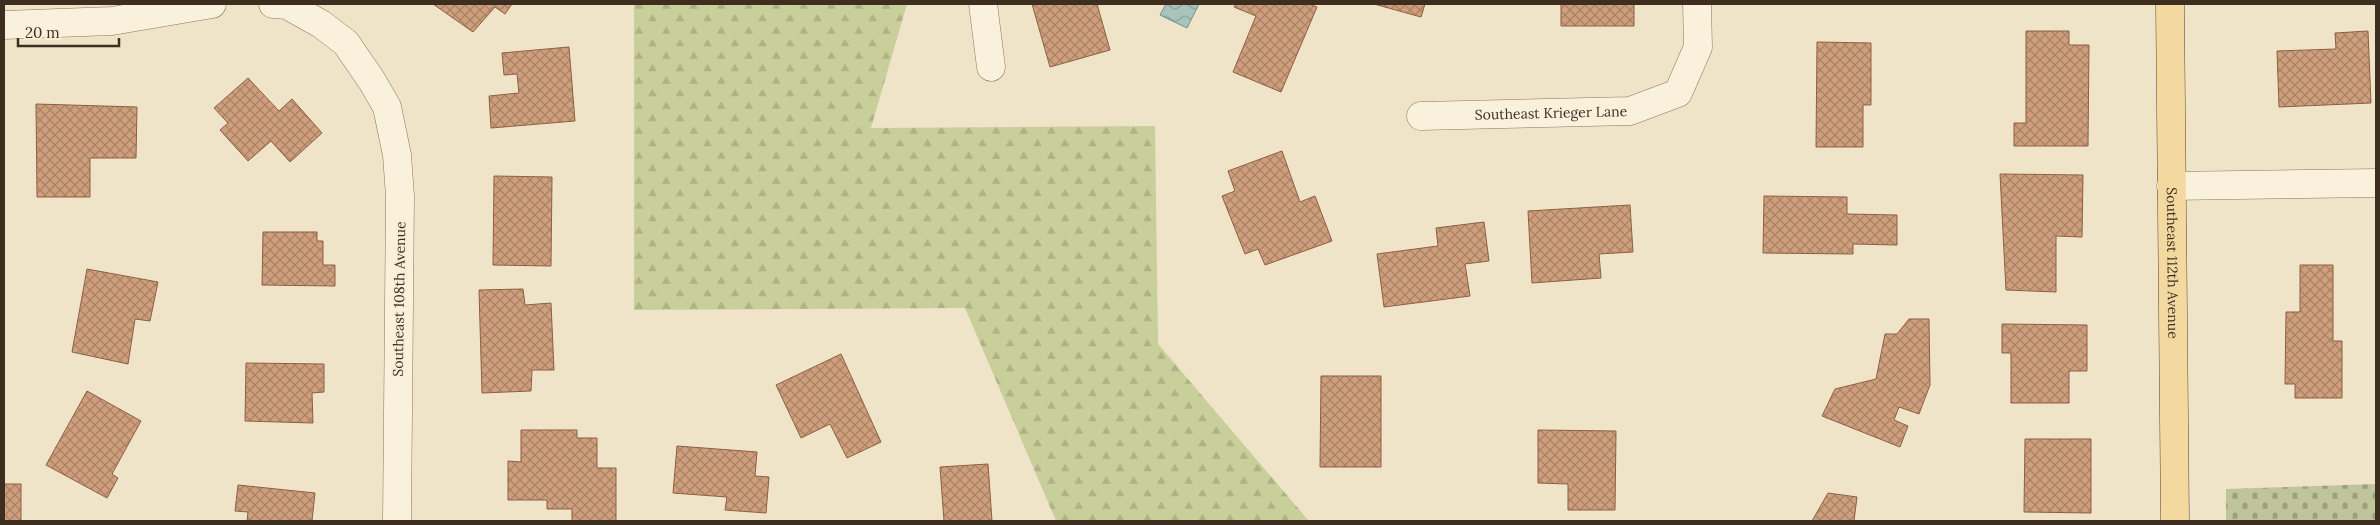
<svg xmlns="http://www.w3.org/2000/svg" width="2380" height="525" viewBox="0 0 2380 525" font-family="Lora,serif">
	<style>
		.forest { fill: url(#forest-firs) }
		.cemetery { fill: url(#cemetery-stones) }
		.water { fill: url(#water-waves); stroke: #6f938a }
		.building { fill: url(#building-cross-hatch); stroke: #8d5f41 }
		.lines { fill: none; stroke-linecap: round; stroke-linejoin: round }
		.minor-casing { stroke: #8d765c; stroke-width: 29 }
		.major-casing { stroke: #5b4430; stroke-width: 29 }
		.minor { stroke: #faf1dc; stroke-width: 28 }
		.major { stroke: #f3d9a0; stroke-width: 28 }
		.labels { text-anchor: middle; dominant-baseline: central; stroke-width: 4; stroke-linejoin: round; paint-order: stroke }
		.street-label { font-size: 14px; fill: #3d2e20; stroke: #f7eed8 }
	</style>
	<defs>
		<pattern id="forest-firs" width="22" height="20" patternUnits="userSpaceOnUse" patternTransform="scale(1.25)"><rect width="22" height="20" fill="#c9cf9b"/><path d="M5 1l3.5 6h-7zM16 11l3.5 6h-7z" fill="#aeb285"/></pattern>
		<pattern id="cemetery-stones" width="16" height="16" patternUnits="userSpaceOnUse" patternTransform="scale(1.25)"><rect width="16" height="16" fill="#bfc49a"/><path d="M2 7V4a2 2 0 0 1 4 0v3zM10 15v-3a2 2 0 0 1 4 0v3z" fill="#9ca07d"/></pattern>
		<pattern id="water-waves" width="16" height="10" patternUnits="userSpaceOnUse" patternTransform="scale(1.25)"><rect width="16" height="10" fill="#a9c4bc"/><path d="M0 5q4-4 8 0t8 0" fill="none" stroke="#8ba098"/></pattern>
		<pattern id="building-cross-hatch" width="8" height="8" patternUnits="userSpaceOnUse" patternTransform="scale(1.25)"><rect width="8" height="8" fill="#cf9f7d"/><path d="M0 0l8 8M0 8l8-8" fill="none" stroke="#a98266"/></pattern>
	</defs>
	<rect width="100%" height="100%" fill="#f0e4c8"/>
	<path class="forest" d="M634,4H907L871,128L1155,126L1158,344L1309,521H1056L965,308L634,310Z"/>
	<path class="cemetery" d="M2376,484V521H2226V489Z"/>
	<path class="water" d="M1166,4H1199L1187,28L1160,15Z"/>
	<g class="building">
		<path d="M433,4H512L505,14L495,7L473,32Z"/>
		<path d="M1032,4H1097L1110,50L1050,67Z"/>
		<path d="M1236,4H1309L1317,7L1281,92L1233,72L1256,16L1234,7Z"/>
		<path d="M1374,4H1425L1421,17Z"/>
		<path d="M1553,4H1634V26H1561V4Z"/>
		<path d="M2026,31H2069V45H2089L2088,146H2014V123H2026Z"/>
		<path d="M2368,31L2371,103L2279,107L2277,51L2336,49L2335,33Z"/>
		<path d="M1817,42L1871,43V105H1863V147H1816Z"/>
		<path d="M569,47L575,121L491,128L489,96L519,93L517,74L504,75L502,53Z"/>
		<path d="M248,78L279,111L292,99L322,133L290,162L271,141L248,161L220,130L228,123L214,108Z"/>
		<path d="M36,104L137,107L136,158H90V197H37Z"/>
		<path d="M1282,151L1300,202L1315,196L1332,241L1265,265L1258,249L1245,254L1222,196L1235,191L1228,171Z"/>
		<path d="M2000,174L2083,175L2082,237L2056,236V292L2006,290Z"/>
		<path d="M494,176L552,177L551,266L493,265Z"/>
		<path d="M1764,196L1847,197V214L1897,215V245L1853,244V254L1763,253Z"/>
		<path d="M1630,205L1633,252L1599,254L1601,278L1532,283L1528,211Z"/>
		<path d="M1484,222L1489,261L1465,264L1470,296L1384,307L1377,254L1438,246L1436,228Z"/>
		<path d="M263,232H317V241H323V265H335V286L262,285Z"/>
		<path d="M2300,265H2333V341H2342V398H2295V384H2285L2286,312H2300Z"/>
		<path d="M87,269L158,282L150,321L135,319L128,364L72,352Z"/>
		<path d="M523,289L525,305L551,303L554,370H532L531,391L482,393L479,290Z"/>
		<path d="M1909,319H1929L1930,385L1919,414L1899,407L1894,420L1908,426L1900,447L1822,416L1835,389L1876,379L1885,334H1897Z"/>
		<path d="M2002,324L2087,325V371H2069V403H2011V353H2002Z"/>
		<path d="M841,354L881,442L847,458L830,424L801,438L776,385Z"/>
		<path d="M246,363L324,364V392L312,393L313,423L245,421Z"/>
		<path d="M1321,376H1381V467H1320Z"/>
		<path d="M87,391L141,421L112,474L118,478L107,498L46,465Z"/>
		<path d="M521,430H577V438H597V468H616V521H572V509H547V500H508V461L521,462Z"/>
		<path d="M1538,430L1616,431L1615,510H1568V484L1538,483Z"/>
		<path d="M2025,439H2091V513L2024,512Z"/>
		<path d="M677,446L757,452L755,476L769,477L766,513L725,510L727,497L673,493Z"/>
		<path d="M988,464L992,521H944L940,467Z"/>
		<rect x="4" y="484" width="17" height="37"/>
		<path d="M238,485L315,493L312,521H247L248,512L235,511Z"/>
		<path d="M1828,493L1857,497L1854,521H1812Z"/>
	</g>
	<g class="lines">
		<defs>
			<g id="minor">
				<path d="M273,4L287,5L321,24L346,43L372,81L387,107L397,155L400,196L397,521"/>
				<path d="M983,4L991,67"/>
				<path d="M4,25L112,21L212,4"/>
				<path id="s1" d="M1421,116L1630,111L1678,93L1698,47L1697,4"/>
				<path d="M2171,186L2376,183"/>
			</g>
			<g id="major">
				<path id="s2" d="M2170,4L2175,521"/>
			</g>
		</defs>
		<use href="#minor" class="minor-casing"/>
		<use href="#major" class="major-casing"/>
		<use href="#minor" class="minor"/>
		<use href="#major" class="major"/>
	</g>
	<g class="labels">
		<g class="street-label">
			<text stroke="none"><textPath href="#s1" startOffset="130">Southeast Krieger Lane</textPath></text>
			<text stroke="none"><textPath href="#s2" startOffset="259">Southeast 112th Avenue</textPath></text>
			<text transform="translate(399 299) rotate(-89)">Southeast 108th Avenue</text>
		</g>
	</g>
	<rect width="2380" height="525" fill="none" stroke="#3d2e20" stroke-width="10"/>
	<path d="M18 38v8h101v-8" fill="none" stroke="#3d2e20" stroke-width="2.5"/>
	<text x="25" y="38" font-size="15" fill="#3d2e20" stroke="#f7eed8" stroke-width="4" paint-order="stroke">20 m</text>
</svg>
